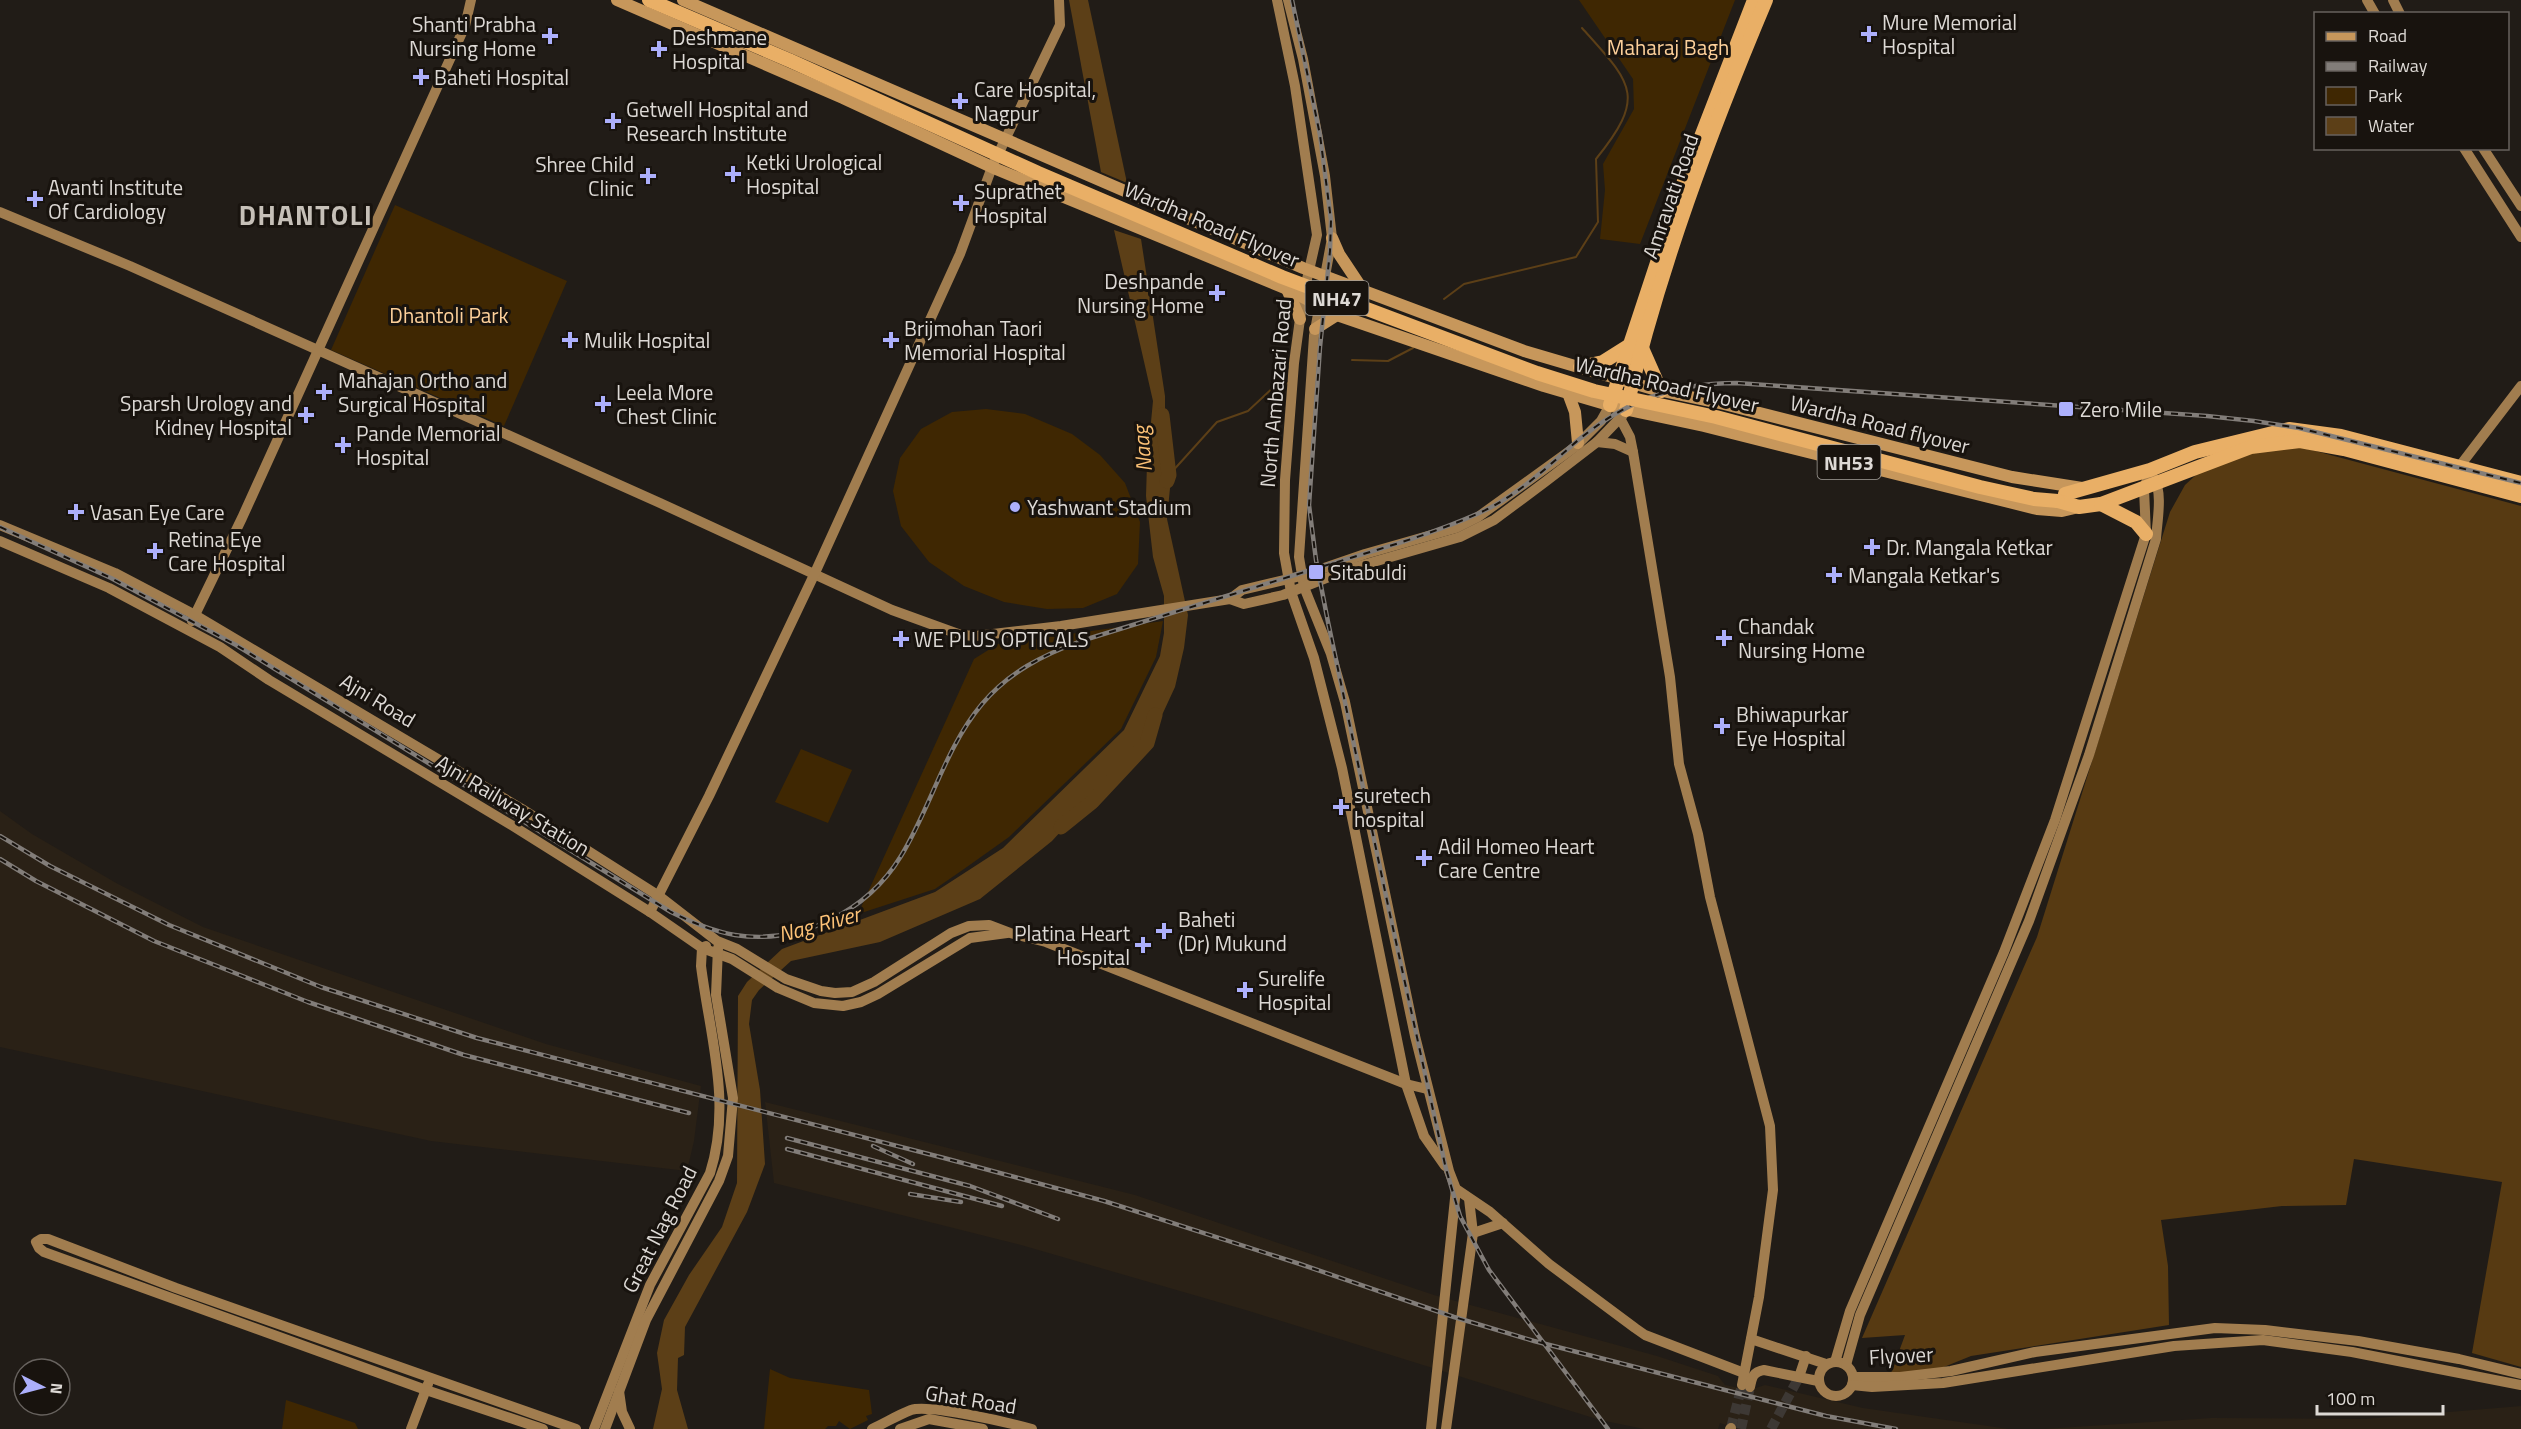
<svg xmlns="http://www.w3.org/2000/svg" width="2521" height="1429" viewBox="0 0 2521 1429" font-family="'Titillium Web',sans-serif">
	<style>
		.built { fill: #2a2116 }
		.green { fill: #3f2702 }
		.forest { fill: #573a12 }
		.water { fill: #5c3f17 }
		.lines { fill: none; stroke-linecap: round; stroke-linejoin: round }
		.stream { stroke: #5c3f17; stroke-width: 2 }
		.river { stroke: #5c3f17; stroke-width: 15 }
		.secondary-tunnel { stroke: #3d3834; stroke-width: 10; stroke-dasharray: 10 5; stroke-linecap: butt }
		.secondary { stroke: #a17d4f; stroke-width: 10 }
		.primary { stroke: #c7975b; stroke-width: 12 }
		.highway { stroke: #e9af66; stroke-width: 14 }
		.rail-casing { stroke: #827d79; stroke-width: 4.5 }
		.rail { stroke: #18130e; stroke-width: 2; stroke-dasharray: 7; stroke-linecap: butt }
		.highway-bridge { stroke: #e9af66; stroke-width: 14 }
		.poi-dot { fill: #acaffb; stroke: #18130e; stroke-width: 2 }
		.labels { text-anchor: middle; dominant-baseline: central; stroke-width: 6; stroke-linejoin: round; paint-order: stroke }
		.shield { fill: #18130e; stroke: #a29e99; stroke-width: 1.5 }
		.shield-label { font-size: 20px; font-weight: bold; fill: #ddd9d5 }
		.poi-label { font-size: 21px; fill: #ddd9d5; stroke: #18130e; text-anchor: start }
		.park-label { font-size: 21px; fill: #fdd09a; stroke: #18130e }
		.street-label { font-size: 21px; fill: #ddd9d5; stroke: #18130e }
		.water-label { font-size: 22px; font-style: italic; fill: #fdc277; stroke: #18130e }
		.district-label { font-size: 27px; font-weight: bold; letter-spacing: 1.5px; fill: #c6c0b8; stroke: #18130e }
	</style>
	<rect width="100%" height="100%" fill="#211c17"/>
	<g class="built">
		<path d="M0,811L32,834L118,884L203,927L546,1044L701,1086L694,1141L687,1171L431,1141L0,1047Z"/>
		<path d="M765,1102L1135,1195L1434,1295L1657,1356L1718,1376L1725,1385L1749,1390L1765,1385L1863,1408L2009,1429H1738L1720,1423L1718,1429H1644L1600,1420L1249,1311L1021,1245L774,1183Z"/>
		<path d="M2521,1406V1429H2043L2212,1418L2365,1419Z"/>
	</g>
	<g class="green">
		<path d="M1579,0H1735L1640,244L1600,239L1605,190L1603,164L1634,109L1633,79Z"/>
		<path d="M395,205L567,281L504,426L331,350Z"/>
		<path d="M986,409L1025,414L1072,434L1100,455L1125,483L1140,522L1138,564L1117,594L1083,608L1047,609L1004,602L964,586L929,562L901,526L893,491L900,458L921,429L952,412Z"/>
		<path d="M1163,621L1156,657L1121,729L1009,837L964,869L935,889L858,914L974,659L998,644Z"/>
		<path d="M801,749L852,770L828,823L775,802Z"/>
		<path d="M770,1369L790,1378L869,1390L872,1414L866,1416L868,1420L850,1429L839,1421L836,1426H828L825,1429H764Z"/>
		<path d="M286,1400L355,1423L358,1429H282Z"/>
	</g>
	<path class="forest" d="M2281,445L2308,449L2521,506V1367L2472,1353L2502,1182L2354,1159L2346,1205L2282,1206L2161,1220L2168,1266L2169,1325L1971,1356L1934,1371L1890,1376L1905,1335L1862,1338L2037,937L2170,512L2185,485L2210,462Z"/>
	<g class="water">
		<path d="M1069,0H1088L1127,183L1101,172Z"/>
		<path d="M1114,230L1141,239L1165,396V443L1171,478L1167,519L1188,615L1184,648L1175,687L1156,728L1052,841L980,899L880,942L791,961L759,990L752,1000L749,1024L760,1090L765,1164L747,1212L685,1327L684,1355L678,1358L677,1390L688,1429H653L662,1389L657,1353L664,1320L689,1275L722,1227L737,1183L738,996L747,982L782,949L935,892L1003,848L1124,730L1160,656L1164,633V596L1153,557L1146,496L1147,464L1153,401Z"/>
	</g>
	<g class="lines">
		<g class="stream">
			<path d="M1444,299L1464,284L1576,257L1598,222L1596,159C1648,95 1631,83 1582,28"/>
			<path d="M1352,360L1388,361L1413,348"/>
			<path d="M1170,474L1217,422L1248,411L1277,384L1289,383"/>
		</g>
		<g class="river">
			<path d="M1162,415L1169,475L1167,481"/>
			<path d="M1061,827L1092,802L1147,743L1155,715"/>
		</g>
		<g class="secondary-tunnel">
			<path d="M1731,1428L1742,1385"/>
			<path d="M1741,1429L1750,1387"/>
			<path d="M1771,1429L1799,1377"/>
		</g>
		<g class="secondary">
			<path d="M1277,0L1295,86L1317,235L1303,297L1294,363L1285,480L1284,553L1291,592L1314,658L1342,768L1406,1084L1424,1136L1445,1166"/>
			<path d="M1288,0L1303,59L1325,176L1332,238L1314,336L1299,557L1304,587L1331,654L1345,702L1415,1036L1449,1171L1456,1189L1490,1212L1549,1264L1635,1328L1645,1335L1744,1373"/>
			<path d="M2367,0L2375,14"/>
			<path d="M2393,0L2400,14"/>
			<path d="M2464,148L2521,237"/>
			<path d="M2483,148L2521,206"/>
			<path d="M0,212L130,266L660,503L892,610L961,635L976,636L1061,626L1230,599L1242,590L1301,576L1365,554L1456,528L1478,517L1575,447L1601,421L1610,405"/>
			<path d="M1620,418L1630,437L1633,452L1670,677L1679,764L1698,834L1710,897L1770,1126L1773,1190L1759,1297L1742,1385"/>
			<path d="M1597,442L1615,444L1633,452"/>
			<path d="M2459,467L2521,386"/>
			<path d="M0,525L115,573L195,615L522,809L659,896L717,941L737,949L786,979L821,991L835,993L852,992L874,982L951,933L969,926L989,925L1010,933L1046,942L1406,1084L1427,1089"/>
			<path d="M0,541L109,588L220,647L269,680L513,826L650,912L702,948L732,959L778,988L814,1003L843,1006L861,1002L878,994L970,938L1007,933"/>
			<path d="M1230,599L1244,604L1283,595L1349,569L1460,537L1494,520L1545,482L1597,442L1623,415"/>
			<path d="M192,621L242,518L465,26L471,0"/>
			<path d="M650,912L709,796L814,575L960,254L992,167L1060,25L1059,0"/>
			<path d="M1473,1233L1503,1223"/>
			<path d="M1751,1339L1826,1364"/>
			<circle cx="1836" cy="1379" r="17"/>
			<path d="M1835,1362L1850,1311L2004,952L2055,820L2146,534L2144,489L2150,470"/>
			<path d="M1846,1365L1860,1315L2029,921L2089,755L2156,539C2157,522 2163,493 2154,478"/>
			<path d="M1799,1377L1806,1356"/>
			<path d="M1853,1377H1900L1951,1371L2035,1352L2215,1328L2265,1330L2358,1341L2459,1359L2521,1374"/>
			<path d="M1852,1385L1872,1387L1943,1383L2174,1346L2263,1340L2352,1352L2521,1385"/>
			<path d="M1750,1387C1752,1377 1753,1372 1764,1370L1818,1381"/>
			<path d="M619,1391L622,1412L630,1429"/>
			<path d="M411,1429L428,1384"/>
			<path d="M543,1429L426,1390L44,1252L39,1248L36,1242L41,1239H48L176,1288L576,1429"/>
			<path d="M594,1429L650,1285L710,1173C732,1103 710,1037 701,966L702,948L706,946"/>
			<path d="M605,1429L646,1320L719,1181L728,1156L733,1098L716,995L718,948"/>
			<path d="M872,1429C885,1423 898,1415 911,1410C930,1404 1010,1423 1032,1429"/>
			<path d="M900,1429L929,1419L983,1429"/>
			<path d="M1431,1429L1456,1189"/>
			<path d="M1446,1429L1473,1233L1469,1199"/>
			<path d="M1730,1429L1731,1428"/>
		</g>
		<g class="primary">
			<path d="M617,0L843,98L996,169L1287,289L1337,315L1544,386L1619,408L1704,426L2037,509L2062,511L2079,507"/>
			<path d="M683,0L1303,268L1524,351L1653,389L1724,404L2012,477L2082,488"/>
			<path d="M1332,238L1339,254L1365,293"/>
			<path d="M1287,289L1300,319"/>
			<path d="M1315,329L1337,315"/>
			<path d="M1568,393L1575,412L1578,443"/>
		</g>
		<g class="highway">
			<path d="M1642,348L1661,391"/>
			<path d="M1580,367L1603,362L1630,345"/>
			<path d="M1610,405L1685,178L1754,0"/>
			<path d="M1626,410C1659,269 1710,133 1766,0"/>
			<path d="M2065,494L2150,470L2195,452L2289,429L2341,436L2521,483"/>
			<path d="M2058,501L2079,507L2101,504L2251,447L2300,441L2344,449L2521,496"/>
			<path d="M2101,504L2136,522L2146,534"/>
		</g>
		<defs>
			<g id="rail">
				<path d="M1292,0L1320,135L1331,220L1330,251L1320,347L1309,505L1316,560L1328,622L1389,910L1446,1169L1460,1216L1489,1270L1608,1429"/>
				<path d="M0,527L111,578L236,645L671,912C691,922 712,931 735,935C800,945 867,912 901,856C931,807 945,748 982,704C1009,672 1043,655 1081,641C1159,617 1237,593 1314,569C1369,552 1425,537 1477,514C1512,499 1541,473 1569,448C1620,403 1669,383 1737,383L2207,416L2254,421L2299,428L2521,483"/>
				<path d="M0,836L50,866L169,925L321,987L477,1038L944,1158L1104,1201L1300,1264L1454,1317L1534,1341L1826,1416L1896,1429"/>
				<path d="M0,859L36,881L154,941L308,1002L464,1055L689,1113"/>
				<path d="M787,1138L970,1186L1058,1219"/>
				<path d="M873,1146L913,1164"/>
				<path d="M787,1149L1002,1206"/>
				<path d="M910,1194L961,1202"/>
			</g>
		</defs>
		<use href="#rail" class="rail-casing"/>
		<use href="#rail" class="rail"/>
		<path class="highway-bridge" d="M649,0L791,61L1038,173L1282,277L1537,373L1594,391L1716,417L1980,487L2034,499L2058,501"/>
	</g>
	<g class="poi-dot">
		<path d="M1866 25h6v6h6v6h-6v6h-6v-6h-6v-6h6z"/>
		<path d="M547 27h6v6h6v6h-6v6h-6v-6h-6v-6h6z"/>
		<path d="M656 40h6v6h6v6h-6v6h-6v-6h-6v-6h6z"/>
		<path d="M418 68h6v6h6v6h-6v6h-6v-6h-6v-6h6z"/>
		<path d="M957 92h6v6h6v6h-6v6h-6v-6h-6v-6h6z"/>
		<path d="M610 112h6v6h6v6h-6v6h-6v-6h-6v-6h6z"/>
		<path d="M730 165h6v6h6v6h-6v6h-6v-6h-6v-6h6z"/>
		<path d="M645 167h6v6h6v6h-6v6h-6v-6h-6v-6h6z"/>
		<path d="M32 190h6v6h6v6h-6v6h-6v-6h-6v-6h6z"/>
		<path d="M958 194h6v6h6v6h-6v6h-6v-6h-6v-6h6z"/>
		<path d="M1214 284h6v6h6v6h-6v6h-6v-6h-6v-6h6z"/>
		<path d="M567 331h6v6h6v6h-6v6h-6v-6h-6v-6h6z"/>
		<path d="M888 331h6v6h6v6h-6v6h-6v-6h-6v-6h6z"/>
		<path d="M321 383h6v6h6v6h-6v6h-6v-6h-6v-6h6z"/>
		<path d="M600 395h6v6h6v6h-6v6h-6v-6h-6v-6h6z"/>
		<rect x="2058" y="401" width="16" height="16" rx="3"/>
		<path d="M303 406h6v6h6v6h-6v6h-6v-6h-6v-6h6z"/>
		<path d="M340 436h6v6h6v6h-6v6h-6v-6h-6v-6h6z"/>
		<circle cx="1015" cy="507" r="6"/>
		<path d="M73 503h6v6h6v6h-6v6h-6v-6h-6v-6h6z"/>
		<path d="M1869 538h6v6h6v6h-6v6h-6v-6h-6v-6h6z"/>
		<path d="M152 542h6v6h6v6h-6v6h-6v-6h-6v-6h6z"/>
		<rect x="1308" y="564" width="16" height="16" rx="3"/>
		<path d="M1831 566h6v6h6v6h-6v6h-6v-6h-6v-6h6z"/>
		<path d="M1721 629h6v6h6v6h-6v6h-6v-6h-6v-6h6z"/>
		<path d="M898 630h6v6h6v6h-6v6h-6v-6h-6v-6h6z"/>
		<path d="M1719 717h6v6h6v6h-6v6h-6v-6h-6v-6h6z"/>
		<path d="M1338 798h6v6h6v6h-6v6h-6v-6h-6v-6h6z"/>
		<path d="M1421 849h6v6h6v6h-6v6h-6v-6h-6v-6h6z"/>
		<path d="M1161 922h6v6h6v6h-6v6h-6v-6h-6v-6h6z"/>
		<path d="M1140 936h6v6h6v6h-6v6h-6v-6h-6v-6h6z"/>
		<path d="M1242 981h6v6h6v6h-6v6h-6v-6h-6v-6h6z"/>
	</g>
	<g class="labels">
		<g class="shield">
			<rect x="1305.5" y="281" width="63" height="34" rx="4.5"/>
			<rect x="1817.5" y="445" width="63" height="34" rx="4.5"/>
		</g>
		<g class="shield-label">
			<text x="1337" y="298">NH47</text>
			<text x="1849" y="462">NH53</text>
		</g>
		<g class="poi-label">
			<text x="1882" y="22">Mure Memorial<tspan x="1882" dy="24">Hospital</tspan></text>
			<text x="536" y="24" text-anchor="end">Shanti Prabha<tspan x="536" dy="24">Nursing Home</tspan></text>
			<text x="672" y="37">Deshmane<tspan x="672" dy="24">Hospital</tspan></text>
			<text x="434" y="77">Baheti Hospital</text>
			<text x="974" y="89">Care Hospital,<tspan x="974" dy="24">Nagpur</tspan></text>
			<text x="626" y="109">Getwell Hospital and<tspan x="626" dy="24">Research Institute</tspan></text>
			<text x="746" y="162">Ketki Urological<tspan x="746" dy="24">Hospital</tspan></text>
			<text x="634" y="164" text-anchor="end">Shree Child<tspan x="634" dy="24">Clinic</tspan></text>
			<text x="48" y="187">Avanti Institute<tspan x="48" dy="24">Of Cardiology</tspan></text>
			<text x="974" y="191">Suprathet<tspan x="974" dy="24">Hospital</tspan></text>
			<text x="1204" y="281" text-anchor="end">Deshpande<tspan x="1204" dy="24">Nursing Home</tspan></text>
			<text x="904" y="328">Brijmohan Taori<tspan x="904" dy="24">Memorial Hospital</tspan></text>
			<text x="584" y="340">Mulik Hospital</text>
			<text x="338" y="380">Mahajan Ortho and<tspan x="338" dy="24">Surgical Hospital</tspan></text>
			<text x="616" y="392">Leela More<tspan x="616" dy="24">Chest Clinic</tspan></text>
			<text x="292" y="403" text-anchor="end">Sparsh Urology and<tspan x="292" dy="24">Kidney Hospital</tspan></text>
			<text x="2080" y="409">Zero Mile</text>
			<text x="356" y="433">Pande Memorial<tspan x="356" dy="24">Hospital</tspan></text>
			<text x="1027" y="507">Yashwant Stadium</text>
			<text x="90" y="512">Vasan Eye Care</text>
			<text x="168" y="539">Retina Eye<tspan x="168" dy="24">Care Hospital</tspan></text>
			<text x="1886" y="547">Dr. Mangala Ketkar</text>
			<text x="1330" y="572">Sitabuldi</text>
			<text x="1848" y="575">Mangala Ketkar's</text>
			<text x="1738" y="626">Chandak<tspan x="1738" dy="24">Nursing Home</tspan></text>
			<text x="914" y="639">WE PLUS OPTICALS</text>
			<text x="1736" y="714">Bhiwapurkar<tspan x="1736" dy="24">Eye Hospital</tspan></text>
			<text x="1354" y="795">suretech<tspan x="1354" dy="24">hospital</tspan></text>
			<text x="1438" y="846">Adil Homeo Heart<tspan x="1438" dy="24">Care Centre</tspan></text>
			<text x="1178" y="919">Baheti<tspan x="1178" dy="24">(Dr) Mukund</tspan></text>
			<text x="1130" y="933" text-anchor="end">Platina Heart<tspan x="1130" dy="24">Hospital</tspan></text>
			<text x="1258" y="978">Surelife<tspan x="1258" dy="24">Hospital</tspan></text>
		</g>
		<g class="park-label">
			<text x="1668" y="47">Maharaj Bagh</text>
			<text x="449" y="315">Dhantoli Park</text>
		</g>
		<g class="street-label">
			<text transform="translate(1670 196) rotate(-71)">Amravati Road</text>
			<text transform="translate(1212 224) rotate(23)">Wardha Road Flyover</text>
			<text transform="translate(1667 384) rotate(13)">Wardha Road Flyover</text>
			<text transform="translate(1275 393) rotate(-85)">North Ambazari Road</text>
			<text transform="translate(1880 424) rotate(14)">Wardha Road flyover</text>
			<text transform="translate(378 700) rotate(31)">Ajni Road</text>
			<text transform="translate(513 805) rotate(31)">Ajni Railway Station</text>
			<text transform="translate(659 1229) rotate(-63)">Great Nag Road</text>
			<text transform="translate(1901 1355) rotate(-3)">Flyover</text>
			<text transform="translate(971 1399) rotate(9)">Ghat Road</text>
		</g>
		<g class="water-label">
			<text transform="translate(1142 449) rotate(-95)">Naag</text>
			<text transform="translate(819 924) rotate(-15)">Nag River</text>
		</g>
		<g class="district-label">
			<text x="306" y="214">DHANTOLI</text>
		</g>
	</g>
	<rect x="2314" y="12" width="195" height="138" fill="#18130e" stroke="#67625e" stroke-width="1.5"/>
	<rect x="2326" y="32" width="30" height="9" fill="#c7975b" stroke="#67625e" stroke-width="1.5"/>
	<text x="2368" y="42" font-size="18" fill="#ddd9d5">Road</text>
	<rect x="2326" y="62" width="30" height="9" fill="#827d79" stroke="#67625e" stroke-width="1.5"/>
	<text x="2368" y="72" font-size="18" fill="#ddd9d5">Railway</text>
	<rect x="2326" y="87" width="30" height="18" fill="#3f2702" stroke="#67625e" stroke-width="1.5"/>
	<text x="2368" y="102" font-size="18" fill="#ddd9d5">Park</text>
	<rect x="2326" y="117" width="30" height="18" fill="#5c3f17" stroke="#67625e" stroke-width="1.5"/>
	<text x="2368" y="132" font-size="18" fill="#ddd9d5">Water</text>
	<g transform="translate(42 1387) rotate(96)"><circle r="28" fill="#18130e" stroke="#67625e" stroke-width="1.5"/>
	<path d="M0-4.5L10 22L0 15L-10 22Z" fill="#acaffb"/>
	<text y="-9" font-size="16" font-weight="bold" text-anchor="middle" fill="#ddd9d5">N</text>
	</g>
	<path d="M2317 1405v9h126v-9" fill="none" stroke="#ddd9d5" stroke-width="3"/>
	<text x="2326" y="1405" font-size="18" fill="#ddd9d5" stroke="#18130e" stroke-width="4.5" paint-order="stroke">100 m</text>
</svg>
